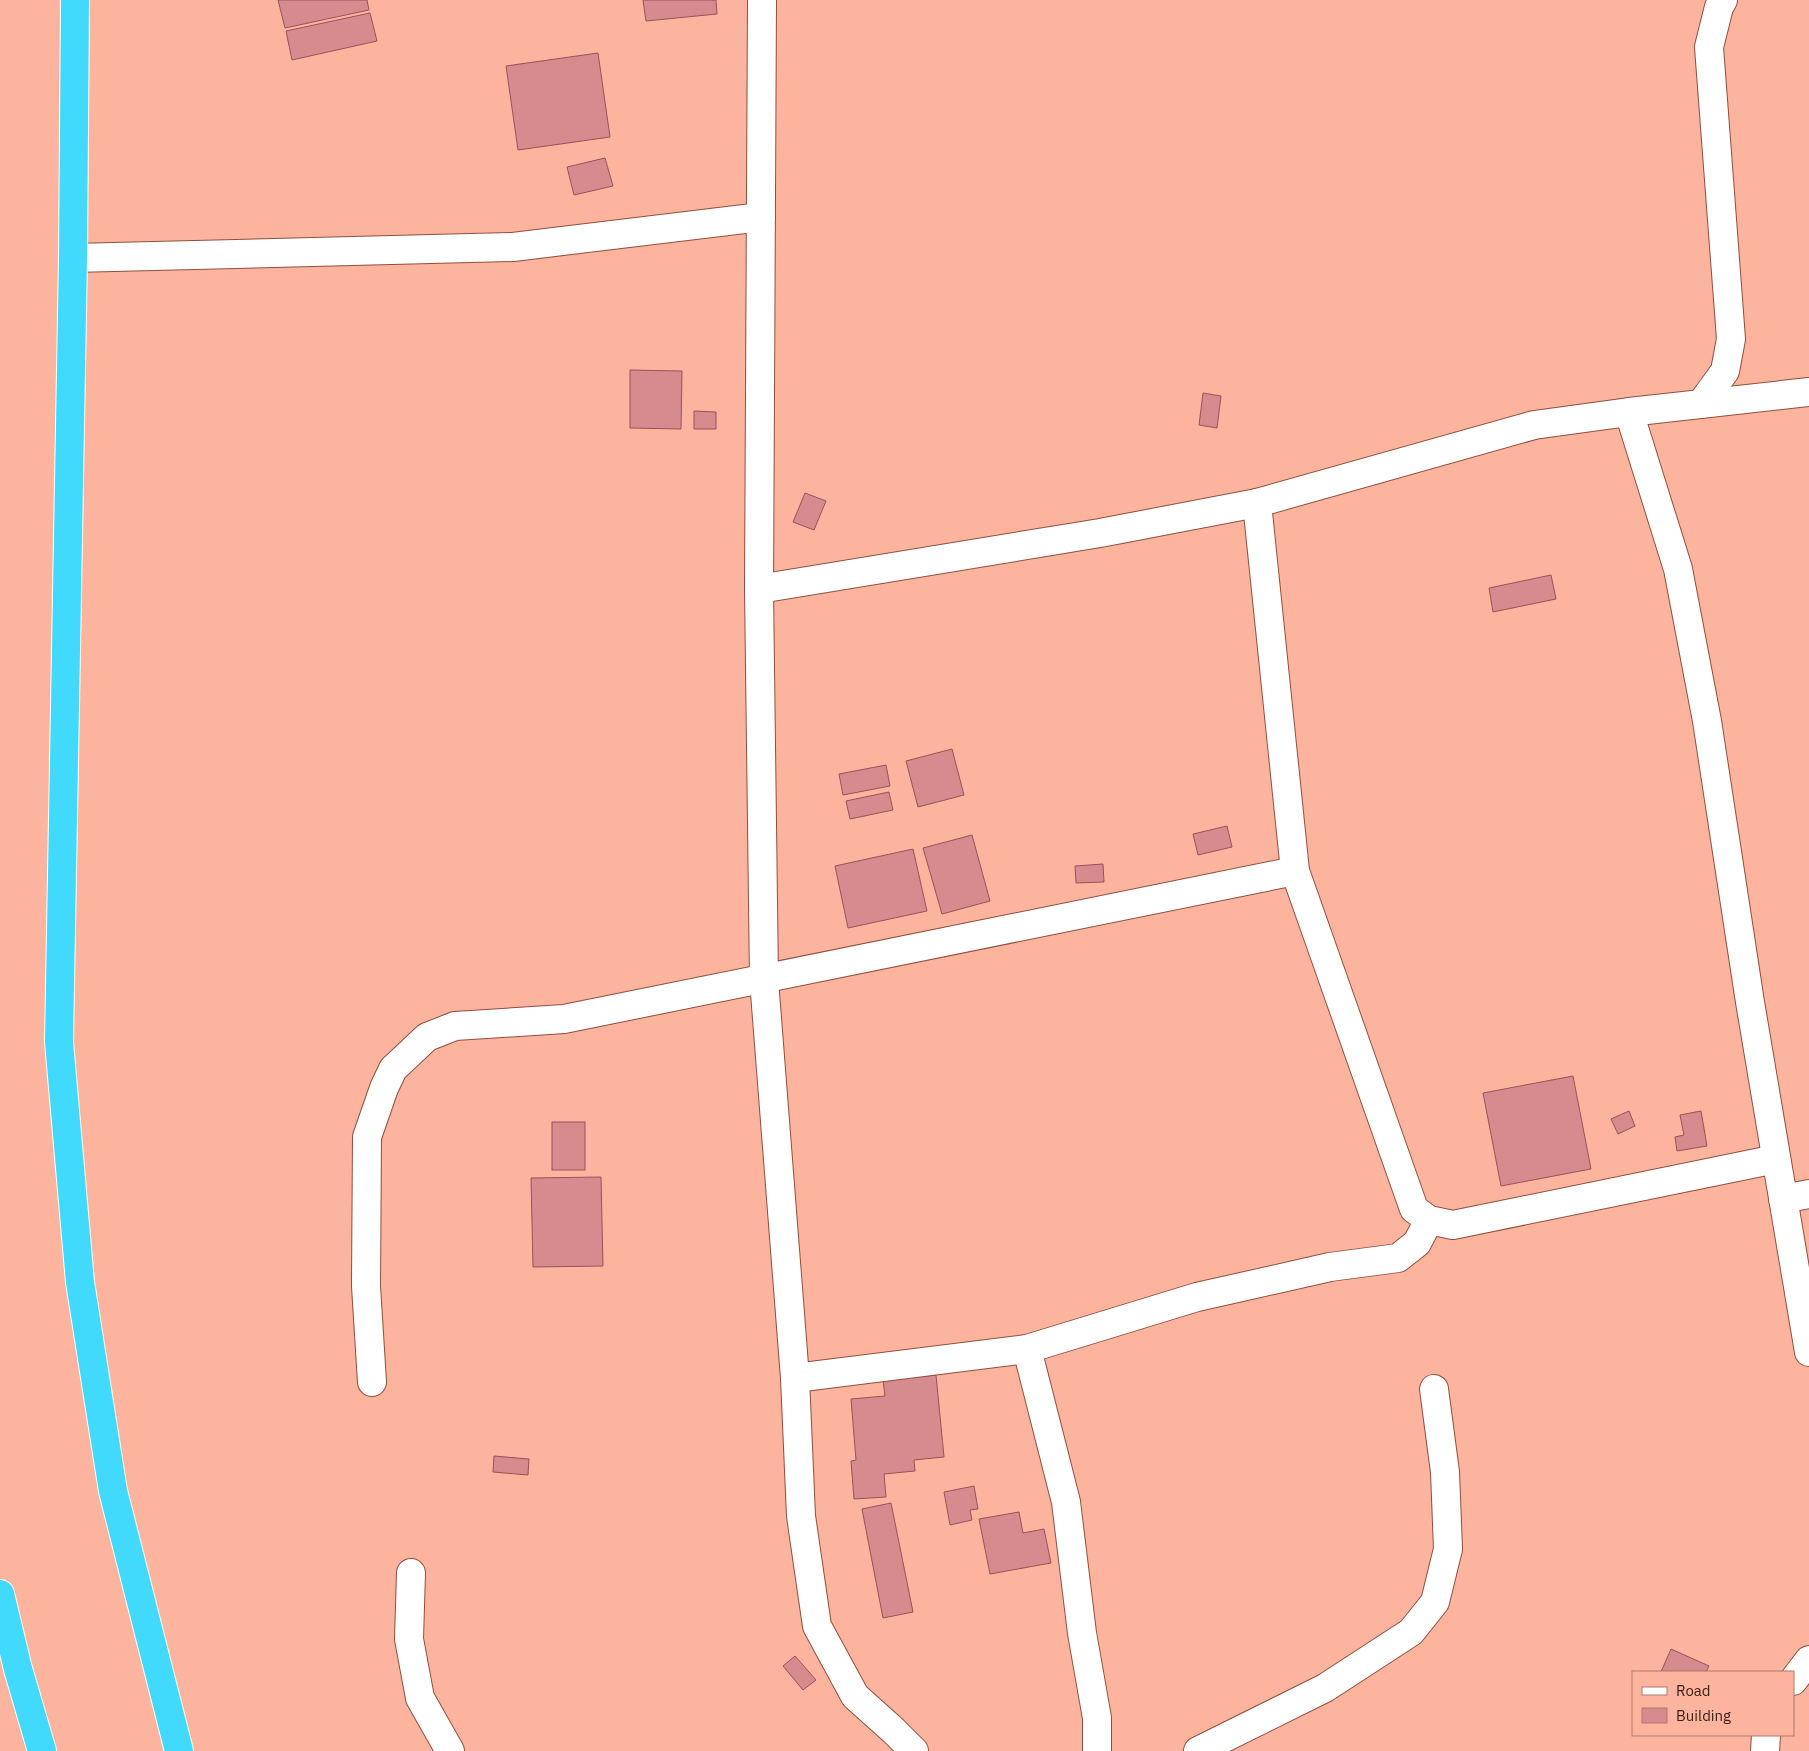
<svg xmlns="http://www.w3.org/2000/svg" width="1809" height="1751" viewBox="0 0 1809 1751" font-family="'IBM Plex Sans',sans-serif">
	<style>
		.building { fill: #d68b8e; stroke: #975357 }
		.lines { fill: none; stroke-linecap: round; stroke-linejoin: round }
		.street-casing { stroke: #8f4f3d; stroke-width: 30 }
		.highway-casing { stroke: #fff; stroke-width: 30 }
		.street { stroke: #fff; stroke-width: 28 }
		.highway { stroke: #41d9fc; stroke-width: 28 }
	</style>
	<rect width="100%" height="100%" fill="#fdb49f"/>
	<g class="building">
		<path d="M278,0H367L369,10L285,28Z"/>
		<path d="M643,0H716L717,14L646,21Z"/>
		<path d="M370,13L377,41L292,60L286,31Z"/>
		<path d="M598,53L610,137L518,150L506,66Z"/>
		<path d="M605,158L613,186L574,195L567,167Z"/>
		<path d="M630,370L682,371L681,429L630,428Z"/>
		<path d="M1203,393L1221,396L1217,428L1199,425Z"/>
		<path d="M694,411L716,412V429H694Z"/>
		<path d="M805,493L826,501L814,530L793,522Z"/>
		<path d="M1551,575L1556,599L1493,612L1489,588Z"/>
		<path d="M952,749L964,795L918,807L906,761Z"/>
		<path d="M886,765L890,786L843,795L839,774Z"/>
		<path d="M889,792L893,810L850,819L846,801Z"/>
		<path d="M1227,826L1232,847L1198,855L1193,834Z"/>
		<path d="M972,835L990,901L942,914L923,848Z"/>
		<path d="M913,849L927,911L848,928L835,866Z"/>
		<path d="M1103,864L1104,882L1076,883L1075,866Z"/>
		<path d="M1573,1076L1591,1169L1501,1186L1483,1093Z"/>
		<path d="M1629,1111L1635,1126L1618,1134L1611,1119Z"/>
		<path d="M1701,1111L1707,1146L1677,1151L1675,1137L1684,1135L1680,1115Z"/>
		<rect x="552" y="1122" width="33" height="48"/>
		<path d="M601,1177L603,1266L533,1267L531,1178Z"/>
		<path d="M936,1375L944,1457L914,1460L915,1471L884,1474L886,1497L854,1499L851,1461L856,1460L851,1399L885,1396L883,1380Z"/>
		<path d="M494,1456L529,1459L528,1475L493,1472Z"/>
		<path d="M974,1486L978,1509L970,1510L972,1520L950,1525L944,1492Z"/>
		<path d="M891,1503L913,1612L883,1618L862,1509Z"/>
		<path d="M1019,1512L1023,1533L1044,1529L1051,1563L990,1574L979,1519Z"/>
		<path d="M1671,1649L1709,1666L1706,1672H1661Z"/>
		<path d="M795,1656L816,1680L803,1690L783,1666Z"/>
	</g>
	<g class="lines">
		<defs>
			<g id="street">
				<path d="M762,0L759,589L764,980L795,1378L801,1516L817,1626L855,1696L894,1731L914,1751"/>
				<path d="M73,258L513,247L761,217"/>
				<path d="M1701,404L1725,371L1731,339L1709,47L1719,7L1723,0"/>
				<path d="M1629,412L1678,569L1707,721L1750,1002L1809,1352"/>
				<path d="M1257,503L1295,871L1414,1209L1429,1220L1453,1225L1776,1159"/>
				<path d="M759,589L1100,533L1257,503L1534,425L1629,412L1809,392"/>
				<path d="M1783,1199L1809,1194"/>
				<path d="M1027,1349L1066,1502L1082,1633L1097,1718V1751"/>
				<path d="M795,1378L1027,1349L1197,1297L1330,1267L1398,1258L1417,1243L1429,1220"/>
				<path d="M372,1382L366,1286L367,1137L384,1088L393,1069L427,1037L455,1026L564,1019L1295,871"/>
				<path d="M411,1573L409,1639L420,1698L450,1751"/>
				<path d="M1793,1681L1809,1660"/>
				<path d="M1198,1751L1325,1688L1411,1632L1435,1602L1448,1549L1445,1472L1434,1389"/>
				<path d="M1765,1751L1766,1735"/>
			</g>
			<g id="highway">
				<path d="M75,0L73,258L59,1042L80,1282L113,1491L179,1751"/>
				<path d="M0,1594L18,1669L42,1751"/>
			</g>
		</defs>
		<use href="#street" class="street-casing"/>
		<use href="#highway" class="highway-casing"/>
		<use href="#street" class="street"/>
		<use href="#highway" class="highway"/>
	</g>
	<rect x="1632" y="1671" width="162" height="65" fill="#fdb49f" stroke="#af7969"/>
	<rect x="1642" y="1687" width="25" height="8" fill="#ffffff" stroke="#af7969"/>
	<text x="1676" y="1696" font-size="15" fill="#3b2018">Road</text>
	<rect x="1642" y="1708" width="25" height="15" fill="#d68b8e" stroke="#af7969"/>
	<text x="1676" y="1721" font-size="15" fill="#3b2018">Building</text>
</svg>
